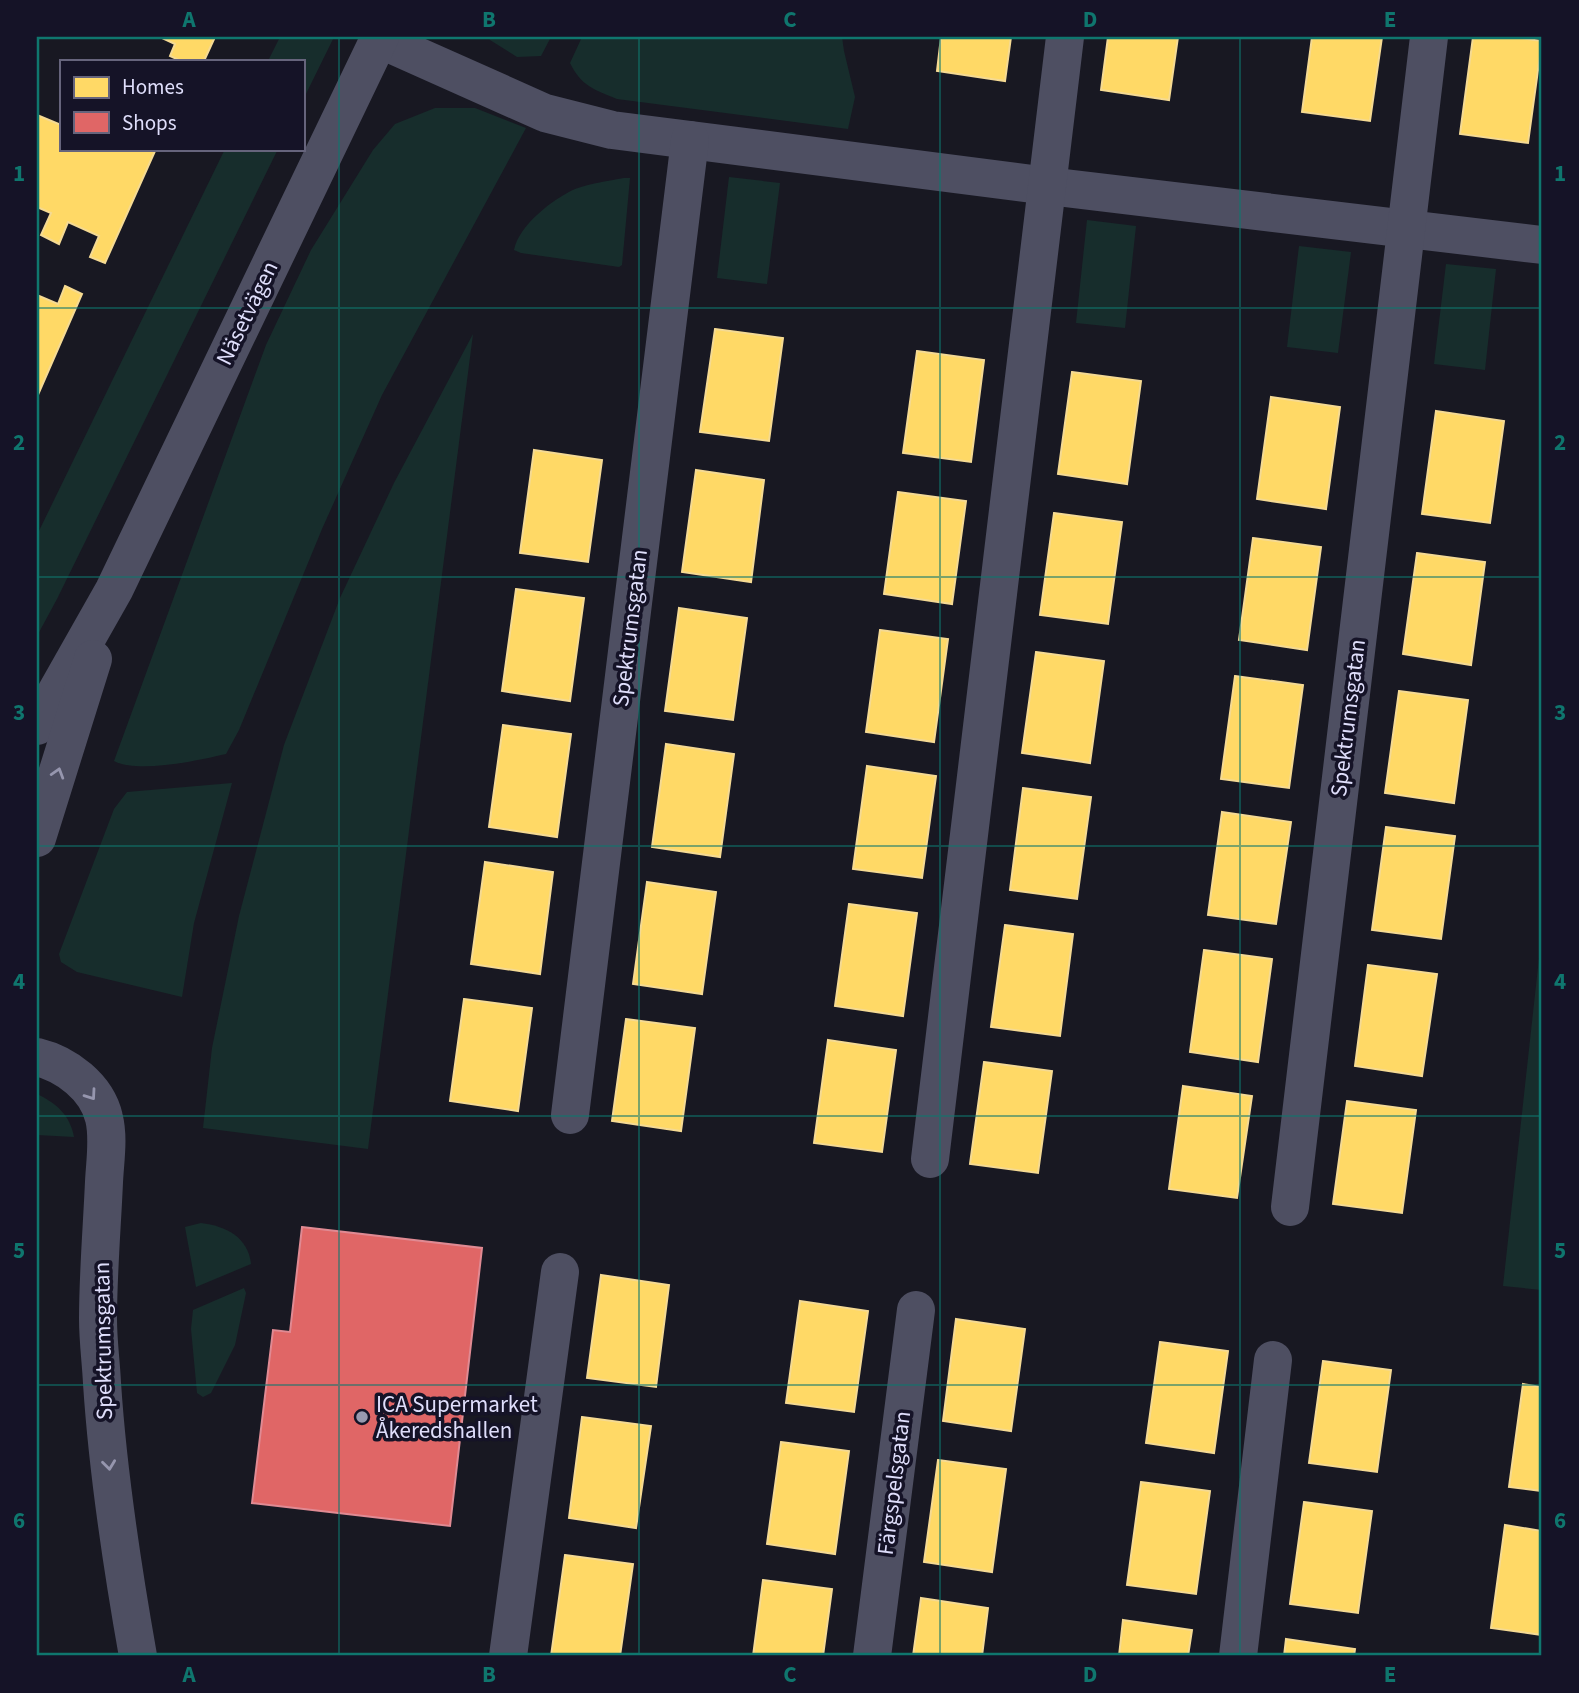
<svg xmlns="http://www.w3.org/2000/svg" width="1579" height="1693" viewBox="0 0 1579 1693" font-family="'Source Sans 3',sans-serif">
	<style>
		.green { fill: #172d2c }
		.homes { fill: #ffd966; stroke: #f5da93; stroke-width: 2 }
		.shops { fill: #e06666; stroke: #e08a93; stroke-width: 2 }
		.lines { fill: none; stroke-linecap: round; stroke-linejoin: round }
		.minor { stroke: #4e4f62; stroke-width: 38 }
		.oneway { stroke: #9696ae }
		.grid { fill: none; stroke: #0f766e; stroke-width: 2; stroke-opacity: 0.55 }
		.poi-dot { fill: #9999af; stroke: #151327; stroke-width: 2.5 }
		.labels { text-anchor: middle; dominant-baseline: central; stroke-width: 7; stroke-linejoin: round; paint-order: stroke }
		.street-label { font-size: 23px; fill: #dfdefb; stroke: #151327 }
		.poi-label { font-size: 23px; fill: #dfdefb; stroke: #151327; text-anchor: start }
		.neatline { fill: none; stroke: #0f766e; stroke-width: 2.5 }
		.grid-label { font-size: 23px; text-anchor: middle; font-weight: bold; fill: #0f766e }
	</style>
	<rect width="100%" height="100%" fill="#181822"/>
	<g class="green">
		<path d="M280,37H334L303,100V61H268Z"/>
		<path d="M488,37H551L541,56L517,57L490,40Z"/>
		<path d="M582,37H842L844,51L855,97L848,129L617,99C595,90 581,86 570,63Z"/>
		<path d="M435,108H475L526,128L382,395L322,529L239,730L226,754C200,760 138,774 114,761L266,345L311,250L373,150L395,124Z"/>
		<path d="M225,149H278L57,599L37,636V535Z"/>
		<path d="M729,177L780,183L767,284L717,278Z"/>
		<path d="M624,178H630L622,265L619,267L521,253L514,250C519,225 553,199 575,189C591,183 608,181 624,178Z"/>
		<path d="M1087,220L1136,226L1125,328L1076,323Z"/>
		<path d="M1299,246L1351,252L1338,353L1287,347Z"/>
		<path d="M1446,264L1496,269L1485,370L1434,364Z"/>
		<path d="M473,334L368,1149L203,1128L212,1048L239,916L284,745L340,598L394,483Z"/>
		<path d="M232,783L194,923L182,997L77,972L61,962L59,954L114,809L127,792Z"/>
		<path d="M1542,931V1290L1503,1286Z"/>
		<path d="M37,1094C56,1103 70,1115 74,1137L37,1135Z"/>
		<path d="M201,1223C226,1226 248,1237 251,1264L196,1287L185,1227Z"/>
		<path d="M244,1288L246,1293L235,1345L211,1393L203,1397L197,1393L191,1329L193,1310Z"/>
	</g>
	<g class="homes">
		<path d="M160,37H215L204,61H181L170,56L175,44Z"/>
		<path d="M941,37H1011L1005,81L937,71Z"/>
		<path d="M1108,37H1178L1169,100L1101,90Z"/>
		<path d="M1312,37H1382L1370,121L1302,112Z"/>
		<path d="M1473,37H1514L1542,41L1528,143L1460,134Z"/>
		<path d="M37,115L61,125V149L120,150L121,149H149L155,151L105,263L90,257L99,236L68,222L59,244L41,235L51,213L37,207Z"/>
		<path d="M65,286L82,294L37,397V295L58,304Z"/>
		<path d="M715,329L783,338L769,441L700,432Z"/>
		<path d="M917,351L984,360L971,462L903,453Z"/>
		<path d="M1072,372L1141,381L1127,484L1058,474Z"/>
		<path d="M1271,397L1340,407L1326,509L1257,499Z"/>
		<path d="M1436,411L1504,421L1490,523L1422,514Z"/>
		<path d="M534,450L602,460L588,562L520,553Z"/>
		<path d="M696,470L764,480L751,582L682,572Z"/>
		<path d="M898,492L966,501L952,604L884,594Z"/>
		<path d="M1054,513L1122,522L1108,624L1040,615Z"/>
		<path d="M1253,538L1321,547L1307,650L1239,640Z"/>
		<path d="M1417,553L1485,562L1471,665L1403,654Z"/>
		<path d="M516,589L584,598L570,701L502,691Z"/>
		<path d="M679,608L747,618L733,720L665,711Z"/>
		<path d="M880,630L948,639L934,742L866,732Z"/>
		<path d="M1036,652L1104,661L1090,763L1022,753Z"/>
		<path d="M1235,676L1303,685L1289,788L1221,779Z"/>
		<path d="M1399,691L1468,700L1454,803L1385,793Z"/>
		<path d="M503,725L571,734L557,837L489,827Z"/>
		<path d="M666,744L734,754L720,857L652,847Z"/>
		<path d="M867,766L936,776L922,878L853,869Z"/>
		<path d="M1023,788L1091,797L1077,899L1010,890Z"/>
		<path d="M1222,812L1291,822L1276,924L1208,915Z"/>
		<path d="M1386,827L1455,836L1441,939L1372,930Z"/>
		<path d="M485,862L553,872L540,974L471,964Z"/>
		<path d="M647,882L716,892L702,994L633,984Z"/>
		<path d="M849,904L917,913L903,1016L835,1006Z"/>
		<path d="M1005,925L1073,934L1060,1036L991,1027Z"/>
		<path d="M1204,950L1272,959L1258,1062L1190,1052Z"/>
		<path d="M1368,965L1437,974L1422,1076L1355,1066Z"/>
		<path d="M464,999L532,1008L518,1111L450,1101Z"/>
		<path d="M626,1019L695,1028L681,1131L612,1121Z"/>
		<path d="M828,1040L896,1050L882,1152L814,1143Z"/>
		<path d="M984,1062L1052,1071L1038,1173L970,1164Z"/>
		<path d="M1183,1086L1252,1096L1237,1198L1169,1189Z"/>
		<path d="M1347,1101L1416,1110L1402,1213L1333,1204Z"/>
		<path d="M601,1275L669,1285L656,1387L587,1378Z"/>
		<path d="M800,1301L868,1311L854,1412L786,1403Z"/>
		<path d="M956,1319L1025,1329L1011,1431L943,1421Z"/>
		<path d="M1160,1342L1228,1351L1214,1453L1146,1443Z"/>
		<path d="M1323,1361L1391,1370L1377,1472L1309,1463Z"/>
		<path d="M1523,1384L1542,1387V1491L1509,1487Z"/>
		<path d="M582,1417L651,1426L636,1528L569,1518Z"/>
		<path d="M781,1442L849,1451L835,1554L767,1544Z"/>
		<path d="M938,1460L1006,1469L992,1572L924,1562Z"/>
		<path d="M1141,1482L1210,1491L1196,1594L1127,1585Z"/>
		<path d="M1304,1502L1372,1511L1358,1613L1290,1604Z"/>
		<path d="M1505,1525L1542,1531V1635L1491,1628Z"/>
		<path d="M565,1555L633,1564L620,1656H551Z"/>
		<path d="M763,1580L832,1589L823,1656H753Z"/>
		<path d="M921,1598L988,1608L982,1656H913Z"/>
		<path d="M1123,1620L1192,1630L1188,1656H1119Z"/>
		<path d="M1286,1639L1355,1649L1354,1656H1284Z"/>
	</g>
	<path class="shops" d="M302,1227L482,1248L450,1526L252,1503L273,1330L290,1332Z"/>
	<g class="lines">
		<g class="minor">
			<path d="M379,39L545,113L612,130L1048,186L1542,245"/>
			<path d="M37,726L114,590L380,37"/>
			<path d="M37,838L93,659"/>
			<path d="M37,1057C66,1064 97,1087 104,1118C109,1138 105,1161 104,1182C102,1227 98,1274 98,1319C98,1341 101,1362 102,1383C108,1475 122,1566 138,1656"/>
			<path d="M570,1115L690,140"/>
			<path d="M930,1159L1065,37"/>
			<path d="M1290,1207L1429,37"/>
			<path d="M508,1656L560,1272"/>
			<path d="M872,1656L916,1310"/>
			<path d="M1238,1656L1273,1360"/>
		</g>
	</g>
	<defs><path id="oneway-chevron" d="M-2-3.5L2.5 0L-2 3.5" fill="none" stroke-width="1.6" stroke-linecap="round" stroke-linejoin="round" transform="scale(1.75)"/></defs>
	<g class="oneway">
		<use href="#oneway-chevron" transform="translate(58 773) rotate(-73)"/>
		<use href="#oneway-chevron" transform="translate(91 1095) rotate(55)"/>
		<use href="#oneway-chevron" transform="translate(109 1465) rotate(83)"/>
	</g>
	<path class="grid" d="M339,37V1656M639,37V1656M940,37V1656M1240,37V1656M37,308H1542M37,577H1542M37,846H1542M37,1116H1542M37,1385H1542"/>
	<circle class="poi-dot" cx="362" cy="1417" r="7"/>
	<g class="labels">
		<g class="street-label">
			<text transform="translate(247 313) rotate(-64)">Näsetvägen</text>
			<text transform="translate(630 628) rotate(-83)">Spektrumsgatan</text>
			<text transform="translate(1348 718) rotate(-83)">Spektrumsgatan</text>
			<text transform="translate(103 1341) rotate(-91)">Spektrumsgatan</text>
			<text transform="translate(894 1483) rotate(-83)">Färgspelsgatan</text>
		</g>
		<g class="poi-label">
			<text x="376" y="1404">ICA Supermarket<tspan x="376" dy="26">Åkeredshallen</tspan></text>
		</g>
	</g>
	<rect width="1579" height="1693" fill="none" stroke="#151327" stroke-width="77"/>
	<rect x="60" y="60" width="245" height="91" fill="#151327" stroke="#66647c" stroke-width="2"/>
	<rect x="74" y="77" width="35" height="21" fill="#ffd966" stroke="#66647c" stroke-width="2"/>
	<text x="122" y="94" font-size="21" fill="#dfdefb">Homes</text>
	<rect x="74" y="112" width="35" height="21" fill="#e06666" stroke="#66647c" stroke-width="2"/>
	<text x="122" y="130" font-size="21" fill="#dfdefb">Shops</text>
	<rect x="38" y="38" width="1502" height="1616" class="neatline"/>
	<g class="grid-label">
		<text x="189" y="27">A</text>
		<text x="489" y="27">B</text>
		<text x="790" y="27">C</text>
		<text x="1090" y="27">D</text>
		<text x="1390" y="27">E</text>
		<text x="19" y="181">1</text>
		<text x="1560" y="181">1</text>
		<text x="19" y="450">2</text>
		<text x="1560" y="450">2</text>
		<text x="19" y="720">3</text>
		<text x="1560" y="720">3</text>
		<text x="19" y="989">4</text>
		<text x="1560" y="989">4</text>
		<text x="19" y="1258">5</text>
		<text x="1560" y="1258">5</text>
		<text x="19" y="1528">6</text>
		<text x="1560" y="1528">6</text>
		<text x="189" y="1682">A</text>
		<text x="489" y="1682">B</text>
		<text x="790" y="1682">C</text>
		<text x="1090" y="1682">D</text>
		<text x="1390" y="1682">E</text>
	</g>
</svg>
